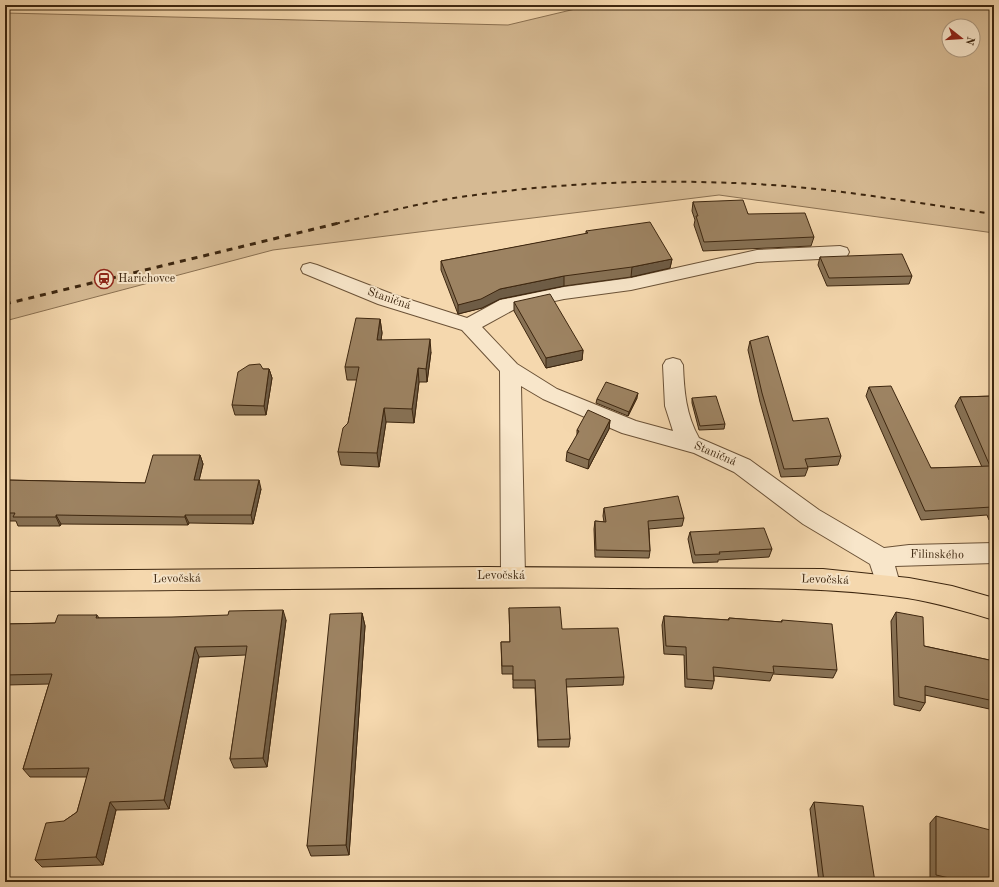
<svg xmlns="http://www.w3.org/2000/svg" width="999" height="887" viewBox="0 0 999 887" font-family="'Old Standard TT',serif">
	<style>
		.green { fill: #d6ba93; stroke: #8a7051; fill-rule: evenodd }
		.lines { fill: none; stroke-linecap: round; stroke-linejoin: round }
		.minor-casing { stroke: #6b5237; stroke-width: 2 }
		.major-casing { stroke: #3d260f; stroke-width: 2 }
		.minor { fill: #f8e6ca; fill-rule: evenodd }
		.major { fill: #f5d8ae; fill-rule: evenodd }
		.rail-far1 { stroke: #3d260f; stroke-width: 2; stroke-dasharray: 5 5; stroke-linecap: butt }
		.rail { stroke: #3d260f; stroke-width: 3; stroke-dasharray: 6 6; stroke-linecap: butt }
		.wall { fill: #877154; stroke: #3d260f }
		.shaded-wall { fill: #6e5c45; stroke: #3d260f }
		.building { fill: #9d8362; stroke: #3d260f }
		.labels { text-anchor: middle; dominant-baseline: central; stroke-width: 4; stroke-linejoin: round; paint-order: stroke }
		.poi-label { font-size: 12px; fill: #3d260f; stroke: #f8e6ca; text-anchor: start }
		.street-label { font-size: 12px; fill: #3d260f; stroke: #f8e6ca }
	</style>
	<rect width="100%" height="100%" fill="#f5d8ae"/>
	<filter id="stains"><feTurbulence type="fractalNoise" baseFrequency=".005" numOctaves="4"/><feColorMatrix values="0 0 0 0 .2 0 0 0 0 .09 0 0 0 0 .02 0 0 0 .5 -.17"/></filter>
	<radialGradient id="worn" r=".72"><stop offset=".6" stop-color="#630" stop-opacity="0"/><stop offset="1" stop-color="#630" stop-opacity=".3"/></radialGradient>
	<path class="green" d="M592,5H994V233L719,195L273,250L5,321V13L508,25ZM949,26H973V50H949Z"/>
	<g class="lines">
		<defs>
			<path id="minor" d="M840,246L847,248L849,252L847,256L840,258L757,262L631,290L564,299L513,310L482,327L517,364L557,389L636,421L673,431L665,406L663,365L666,360L673,358L680,360L683,365C684,391 686,415 699,438L750,460L819,510L884,548L909,545L994,543V563L895,566L900,584L897,591L888,594L879,591L870,564L803,524L734,472L694,453L622,433L543,399L521,386L525,576L522,583L513,586L504,583L501,576L500,371L462,330L378,304L303,273L301,269L303,265L310,263L317,265L392,294L467,318L500,300L564,287L631,278L757,250Z"/>
			<path id="major" d="M487,567L823,569L909,578L952,586L994,598V620C965,611 937,603 907,598C810,584 711,589 613,588C411,586 208,591 5,591V571Z"/>
		</defs>
		<use href="#minor" class="minor-casing"/>
		<use href="#major" class="major-casing"/>
		<use href="#minor" class="minor"/>
		<use href="#major" class="major"/>
		<path class="rail-far1" d="M335,224C381,213 428,201 475,195C568,182 662,179 755,184C835,188 915,203 994,214"/>
		<path class="rail" d="M5,304L339,223"/>
	</g>
	<g class="wall">
		<path d="M693,202L748,214L814,237L811,246L703,251L694,225L695,220L692,211Z"/>
		<path d="M586,231L672,259L670,268L631,277L564,286L500,299L482,308L458,314L441,270V261L586,234Z"/>
		<path d="M820,257L912,276L909,284L827,286L818,265Z"/>
		<path d="M514,302L583,350L582,360L546,368L514,311Z"/>
		<path d="M380,319L382,333L381,340L431,352L427,382H419L414,423L386,422L379,467L341,465L338,452L348,423L357,380H347L345,367Z"/>
		<path d="M750,341L793,421L841,456L838,465L807,467L808,468L805,476L781,477L760,402L748,350Z"/>
		<path d="M263,369H269L272,378L266,415H235L232,405Z"/>
		<path d="M869,387L931,468L982,467L955,406L960,397L994,396V520H989L987,515L921,520L866,396Z"/>
		<path d="M637,398L628,416L596,403L597,399Z"/>
		<path d="M692,398L725,424L724,429L699,430L692,403Z"/>
		<path d="M610,420L609,429L588,469L566,461L567,452L577,436V430Z"/>
		<path d="M200,455L203,464L199,480L261,489L253,524L189,523L188,525L61,524L60,526H18L16,521H5V480L145,483Z"/>
		<path d="M604,508L684,518L682,526L649,529L650,551L649,558L595,557L594,529L595,521L604,522L603,516Z"/>
		<path d="M690,532L772,549L769,557L718,560V562L693,563L688,539Z"/>
		<path d="M509,608L562,629L624,677L623,685L566,687L570,739L569,747H538L535,688H513V674H502L501,642H510Z"/>
		<path d="M896,612L924,646L994,661V710L925,695V703L920,711L894,705L891,621Z"/>
		<path d="M362,613L365,626L349,855L311,856L307,846Z"/>
		<path d="M97,615L99,618L286,620L267,767L234,768L230,759L246,655L199,657L169,809L116,810L103,865L42,867L35,860L64,821L77,812L87,777H30L23,769L49,684L7,685L5,690V624L55,623Z"/>
		<path d="M664,616L728,620L729,618L781,622L782,620L837,670L833,678L773,674L770,681L714,676V681L712,689L685,687L684,655L664,654L662,625Z"/>
		<path d="M814,802L875,882H819L810,809Z"/>
		<path d="M936,816L994,882H934L930,881V823Z"/>
	</g>
	<g class="shaded-wall">
		<path d="M672,259L670,268L631,277L632,267Z"/>
		<path d="M564,276V286L500,299L482,308L458,314V305L500,289Z"/>
		<path d="M380,319L382,333L379,354L377,340Z"/>
		<path d="M430,339L431,352L427,382L426,369Z"/>
		<path d="M583,350L582,360L546,368V358Z"/>
		<path d="M418,368L419,382L414,423L412,409Z"/>
		<path d="M269,369L272,378L266,415L264,406Z"/>
		<path d="M638,393L637,398L628,416L629,412Z"/>
		<path d="M384,408L386,422L379,467L377,453Z"/>
		<path d="M610,420L609,429L588,469L589,460Z"/>
		<path d="M200,455L203,464L197,489L194,480Z"/>
		<path d="M259,480L261,489L253,524L251,515Z"/>
		<path d="M56,515L61,524L60,526L56,517Z"/>
		<path d="M185,515L189,523L188,525L185,517Z"/>
		<path d="M283,610L286,620L267,767L263,758Z"/>
		<path d="M362,613L365,626L349,855L346,845Z"/>
		<path d="M195,647L199,657L169,809L164,800Z"/>
		<path d="M5,682L7,685L5,690Z"/>
		<path d="M110,802L116,810L103,865L96,857Z"/>
	</g>
	<g class="building">
		<path d="M743,200L748,214L805,213L814,237L704,242L696,216H698L693,202Z"/>
		<path d="M650,222L672,259L632,267L564,276L500,289L481,299L458,305L441,261L588,233L586,231Z"/>
		<path d="M902,254L912,276L829,278L820,257Z"/>
		<path d="M550,294L583,350L546,358L514,302Z"/>
		<path d="M356,318L380,319L377,340L430,339L426,369L418,368L412,409L384,408L377,453L338,452L343,428L348,423L359,367H345Z"/>
		<path d="M768,336L793,421L828,418L841,456L805,459L808,468L784,469L762,393L750,341Z"/>
		<path d="M260,364L263,369H269L264,406L232,405L238,372L249,365Z"/>
		<path d="M606,382L638,393L629,412L597,399Z"/>
		<path d="M891,386L931,468L990,466L960,397L994,396V511L992,507L925,511L869,387Z"/>
		<path d="M716,396L725,424L700,426L692,398Z"/>
		<path d="M588,410L610,420L589,460L567,452L579,431L577,430Z"/>
		<path d="M153,455H200L194,480H259L251,515H185V517L56,515V517H13L15,513H5V480L145,483Z"/>
		<path d="M678,496L684,518L648,521L650,551L596,550L595,521L606,522L604,508Z"/>
		<path d="M764,528L772,549L719,552L720,554L695,555L690,532Z"/>
		<path d="M560,607L562,629L618,628L624,677L566,679L570,739L538,740L535,680H513V666H502L501,642H510L509,608Z"/>
		<path d="M283,610L263,758L230,759L247,646L195,647L164,800L110,802L96,857L35,860L46,823L64,821L77,812L89,768L23,769L52,674L5,675V624L55,623L58,615H97L96,618L172,617L228,615L229,611Z"/>
		<path d="M896,612L923,617L924,646L994,661V701L925,686V703L899,697Z"/>
		<path d="M362,613L346,845L307,846L330,614Z"/>
		<path d="M664,616L729,620V618L782,622V620L832,624L837,670L773,666L774,673L713,667L714,681L687,679L686,647L666,646Z"/>
		<path d="M814,802L863,806L875,882H824Z"/>
		<path d="M936,816L994,831V882H967L936,875Z"/>
	</g>
	<defs>
		<symbol id="station-ring" viewBox="-11 -11 22 22"><circle r="9.5" fill="#f8e6ca" stroke="#8f2418" stroke-width="1.5"/><path d="M-3-6H3Q5-6 5-4V2Q5 4 3 4L4.5 6H3L1.5 4h-3L-3 6H-4.5L-3 4Q-5 4-5 2V-4Q-5-6-3-6ZM-3.5-4v3h7v-3ZM-3.5 1v1.5H-2V1ZM2 1v1.5H3.5V1Z" fill="#8f2418"/></symbol>
	</defs>
	<g fill-rule="evenodd">
		<use href="#station-ring" x="93" y="268" width="22" height="22"/>
	</g>
	<g class="labels">
		<g class="poi-label">
			<text x="118" y="279">Harichovce</text>
		</g>
		<g class="street-label">
			<text transform="translate(389 299) rotate(19)">Staničná</text>
			<text transform="translate(715 454) rotate(23)">Staničná</text>
			<text transform="translate(937 555) rotate(1)">Filinského</text>
			<text x="501" y="576">Levočská</text>
			<text transform="translate(177 579) rotate(-1)">Levočská</text>
			<text transform="translate(825 580) rotate(2)">Levočská</text>
		</g>
	</g>
	<rect width="999" height="887" fill="none" stroke="#f5d8ae" stroke-width="20"/>
	<rect x="6" y="6" width="987" height="875" fill="none" stroke="#3d260f" stroke-width="2"/>
	<rect x="10" y="10" width="979" height="867" fill="none" stroke="#3d260f"/>
	<g transform="translate(961 38) rotate(107)"><circle r="19" fill="#f8e6ca" stroke="#ad997f"/>
	<path d="M0-3L7 15L0 10L-7 15Z" fill="#8f2418"/>
	<text y="-6" font-size="11" font-weight="bold" text-anchor="middle" fill="#3d260f">N</text>
	</g>
	<rect width="100%" height="100%" filter="url(#stains)"/>
	<rect width="100%" height="100%" fill="url(#worn)"/>
</svg>
